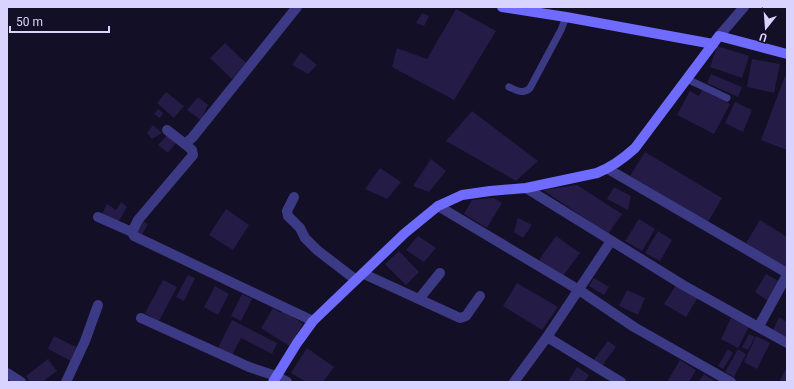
<svg xmlns="http://www.w3.org/2000/svg" width="794" height="389" viewBox="0 0 794 389" font-family="Roboto,sans-serif">
	<style>
		.building { fill: #241b47 }
		.lines { fill: none; stroke-linecap: round; stroke-linejoin: round }
		.lane { stroke: #3d3a85; stroke-width: 7 }
		.street { stroke: #3d3a85; stroke-width: 10 }
		.secondary { stroke: #6f6bff; stroke-width: 10 }
	</style>
	<rect width="100%" height="100%" fill="#130f26"/>
	<g class="building">
		<path d="M456,9L496,31L454,100L392,67L397,48L427,59Z"/>
		<path d="M422,13L429,16L424,26L416,23Z"/>
		<path d="M225,43L246,63L232,79L210,58Z"/>
		<path d="M717,46L749,56L742,78L710,67Z"/>
		<path d="M301,52L317,65L308,74L292,65Z"/>
		<path d="M752,59L780,64L774,93L747,87Z"/>
		<path d="M711,74L742,87L738,97L707,83Z"/>
		<path d="M785,76L787,77V150L761,140Z"/>
		<path d="M702,90L730,104L714,134L677,115L690,91L699,96Z"/>
		<path d="M166,92L184,106L174,118L157,103Z"/>
		<path d="M198,97L208,105L201,120L187,110Z"/>
		<path d="M735,102L752,110L743,132L725,123Z"/>
		<path d="M158,109L163,113L160,118L154,114Z"/>
		<path d="M472,111L538,161L516,181L446,141Z"/>
		<path d="M153,125L162,133L152,139L147,133Z"/>
		<path d="M167,135L176,143L168,153L158,145Z"/>
		<path d="M645,152L722,198L708,222L630,176Z"/>
		<path d="M431,159L446,171L429,192L413,186Z"/>
		<path d="M380,168L401,182L387,199L365,189Z"/>
		<path d="M577,185L622,214L608,234L543,190Z"/>
		<path d="M614,187L631,196L628,210L607,199Z"/>
		<path d="M494,198L502,203L487,228L464,214L472,200Z"/>
		<path d="M121,202L127,207L117,224L102,214L107,204L116,210Z"/>
		<path d="M226,209L249,225L233,250L209,235Z"/>
		<path d="M518,218L532,225L523,238L514,232Z"/>
		<path d="M639,219L655,229L642,251L625,241Z"/>
		<path d="M141,220L148,224L142,235L135,231Z"/>
		<path d="M760,220L787,237V269L746,243Z"/>
		<path d="M658,231L672,240L660,261L645,253Z"/>
		<path d="M418,236L436,248L424,262L406,250Z"/>
		<path d="M556,236L580,253L563,276L539,260Z"/>
		<path d="M399,251L419,272L406,285L385,264Z"/>
		<path d="M766,274L780,282L768,301L755,292Z"/>
		<path d="M188,275L195,278L184,301L176,297Z"/>
		<path d="M594,278L609,287L604,295L589,286Z"/>
		<path d="M163,280L177,287L159,321L145,313Z"/>
		<path d="M517,283L558,307L542,330L503,306Z"/>
		<path d="M676,285L698,297L686,317L664,304Z"/>
		<path d="M215,286L229,294L218,315L204,307Z"/>
		<path d="M627,290L645,298L638,315L619,306Z"/>
		<path d="M242,294L252,299L241,321L231,316Z"/>
		<path d="M273,308L281,313L283,310L303,324L289,346L261,328Z"/>
		<path d="M779,317L787,322L786,337L773,330Z"/>
		<path d="M731,318L749,327L738,348L721,339Z"/>
		<path d="M232,320L277,343L272,354L241,338L231,357L217,350Z"/>
		<path d="M749,334L755,337L748,350L742,347Z"/>
		<path d="M54,336L78,348L71,361L48,349Z"/>
		<path d="M756,336L770,343L757,369L744,362Z"/>
		<path d="M608,341L616,347L601,367L593,361Z"/>
		<path d="M307,348L334,367L323,382H306L291,373Z"/>
		<path d="M728,349L733,353L723,369L718,366Z"/>
		<path d="M738,349L746,354L734,377L725,372Z"/>
		<path d="M48,359L57,371L42,382H30L26,376Z"/>
		<path d="M680,360L696,370L689,382H671L668,380Z"/>
		<path d="M577,367L589,375L584,382H568Z"/>
		<path d="M787,367V382H779Z"/>
		<path d="M704,374L716,382H698Z"/>
	</g>
	<g class="lines">
		<g class="lane">
			<path d="M687,79L727,98"/>
			<path d="M509,87C516,90 523,95 530,88L561,30L566,17"/>
		</g>
		<g class="street">
			<path d="M297,7L192,138L185,144L192,150L193,155L138,220L132,232L134,236L313,321"/>
			<path d="M719,36L744,7"/>
			<path d="M167,130L185,144"/>
			<path d="M608,169L787,273"/>
			<path d="M526,188L683,285L787,343"/>
			<path d="M294,197L287,211L288,216L300,228L305,238L317,250L356,280"/>
			<path d="M438,206L579,290L634,327L731,382"/>
			<path d="M98,217L132,232"/>
			<path d="M364,274L460,318L466,316L480,296"/>
			<path d="M419,299L440,273"/>
			<path d="M141,318L249,367L276,376L287,382"/>
			<path d="M759,326L787,275"/>
			<path d="M547,337L621,382"/>
			<path d="M7,373L21,382"/>
			<path d="M66,382L85,341L98,305"/>
			<path d="M514,382L547,337L611,241"/>
		</g>
		<g class="secondary">
			<path d="M502,7L566,17L713,44"/>
			<path d="M273,382L297,343L313,321L405,233L438,206L462,195L490,191L526,188L597,173C612,167 623,159 635,148L719,36L787,54"/>
		</g>
	</g>
	<rect width="794" height="389" fill="none" stroke="#d9d4ff" stroke-width="16"/>
	<g transform="translate(766 28) rotate(197)" stroke="#130f26" stroke-width="3" paint-order="stroke">
	<path d="M0-3L7 15L0 10L-7 15Z" fill="#d9d4ff"/>
	<text y="-6" font-size="11" font-weight="bold" text-anchor="middle" fill="#d9d4ff">U</text>
	</g>
	<path d="M10 26v6h99v-6" fill="none" stroke="#d9d4ff" stroke-width="2"/>
	<text x="16" y="26" font-size="12" fill="#d9d4ff" stroke="#130f26" stroke-width="3" paint-order="stroke">50 m</text>
</svg>
